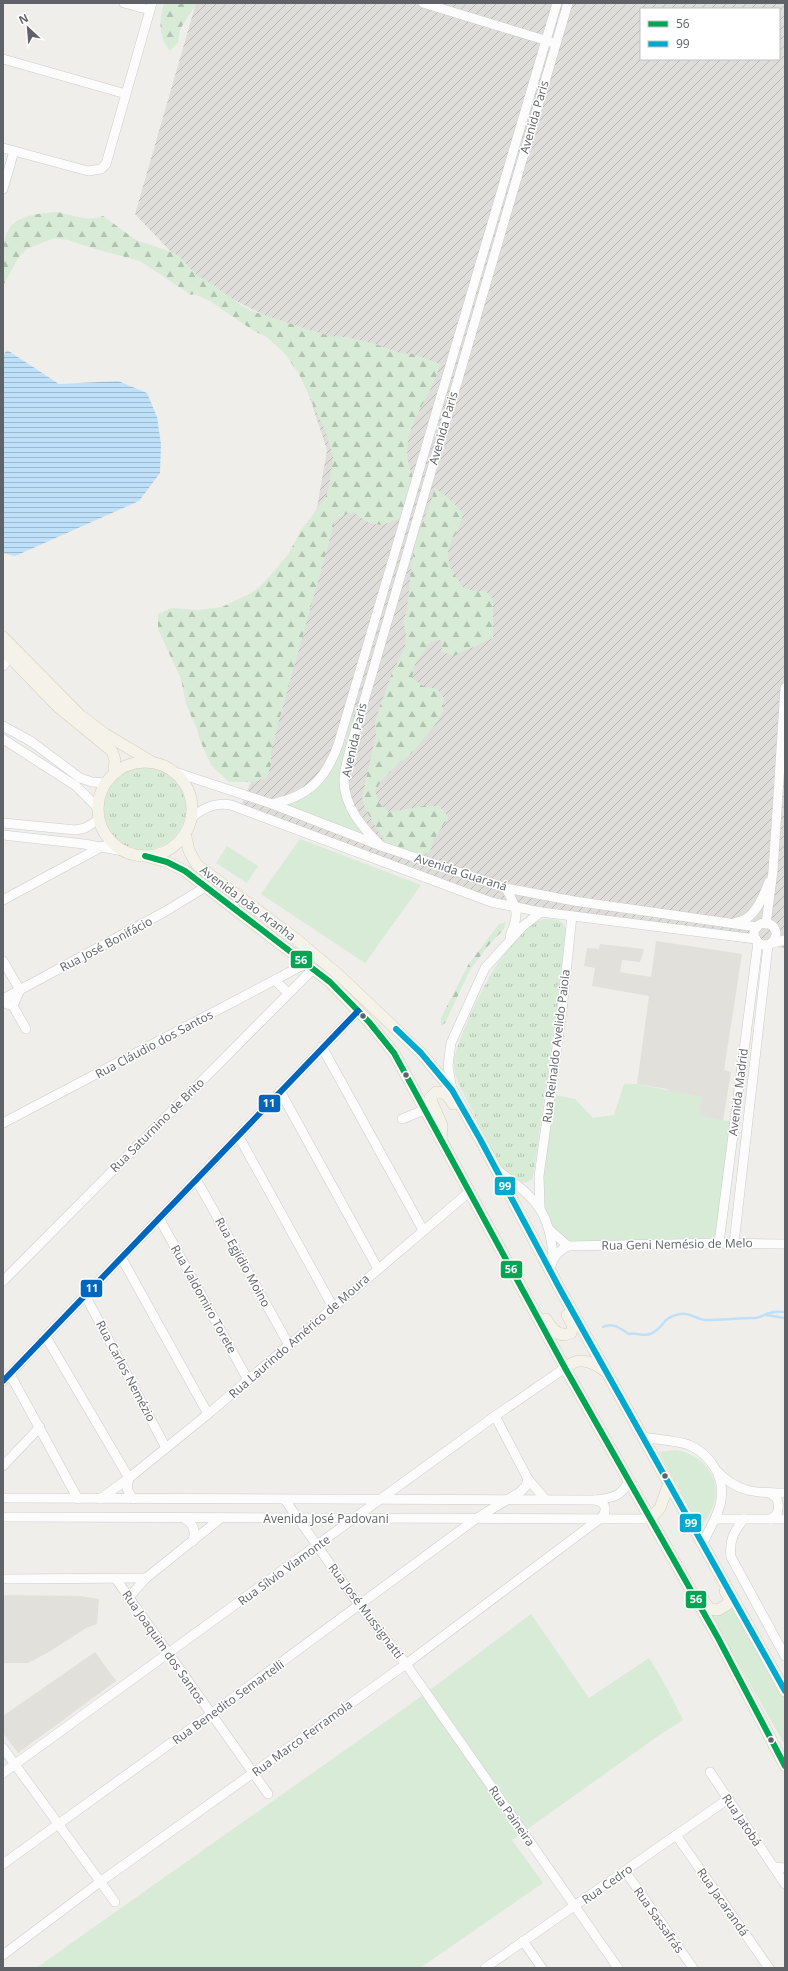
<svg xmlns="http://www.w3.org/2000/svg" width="788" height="1971" viewBox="0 0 788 1971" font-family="'Open Sans',sans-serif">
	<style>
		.industrial { fill: url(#industrial-furrows); fill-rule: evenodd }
		.education { fill: #e2e0da }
		.green { fill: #d8ebd6 }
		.forest { fill: url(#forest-firs) }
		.park { fill: url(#park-tufts) }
		.water { fill: url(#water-rules) }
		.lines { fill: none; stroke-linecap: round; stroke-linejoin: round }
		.stream { stroke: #bfe0f9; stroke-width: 2.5 }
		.minor-casing { stroke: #cbcccc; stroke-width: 10 }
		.major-casing { stroke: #d7ceb8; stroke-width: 12 }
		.minor { stroke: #fdfcfc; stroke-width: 9 }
		.major { stroke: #f4f2e9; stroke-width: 11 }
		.bus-1-casing { stroke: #fff; stroke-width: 9 }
		.bus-2-casing { stroke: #fff; stroke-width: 9 }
		.bus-3-casing { stroke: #fff; stroke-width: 9 }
		.bus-1 { stroke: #00a651; stroke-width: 6 }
		.bus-2 { stroke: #00a9ce; stroke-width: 6 }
		.bus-3 { stroke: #0065bd; stroke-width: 6 }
		.bus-dot { fill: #5f6368; stroke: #fff; stroke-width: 1.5 }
		.labels { text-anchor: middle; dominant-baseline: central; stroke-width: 3; stroke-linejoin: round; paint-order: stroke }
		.street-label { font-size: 12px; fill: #5f6368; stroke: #fff }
		.line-badge { stroke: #fff; stroke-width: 1.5 }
		.badge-label { font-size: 11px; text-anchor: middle; font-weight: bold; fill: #fff }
	</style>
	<defs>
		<pattern id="industrial-furrows" width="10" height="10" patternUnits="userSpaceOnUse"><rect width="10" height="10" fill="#dfddda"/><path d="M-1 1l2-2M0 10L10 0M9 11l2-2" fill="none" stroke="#b8b7b5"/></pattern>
		<pattern id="forest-firs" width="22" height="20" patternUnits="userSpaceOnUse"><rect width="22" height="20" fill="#d8ebd6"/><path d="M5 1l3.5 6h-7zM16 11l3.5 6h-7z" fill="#b2c2b1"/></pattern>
		<pattern id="park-tufts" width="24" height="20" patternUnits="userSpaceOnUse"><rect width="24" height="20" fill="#d8ebd6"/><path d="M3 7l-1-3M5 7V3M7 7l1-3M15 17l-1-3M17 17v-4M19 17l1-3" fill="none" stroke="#b2c2b1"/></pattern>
		<pattern id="water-rules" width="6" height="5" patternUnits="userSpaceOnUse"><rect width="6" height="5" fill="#bfe0f9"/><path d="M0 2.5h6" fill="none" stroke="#9eb9cd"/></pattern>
	</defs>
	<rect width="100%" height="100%" fill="#efeeea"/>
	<path class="industrial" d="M196,3H785V948L541,915L503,905L242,804L283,703L327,450L286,326L236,301L190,272L135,214ZM641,9H779V59H641Z"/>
	<g class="education">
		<path d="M656,941L742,954L724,1070L731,1072L723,1121L699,1116L690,1097L669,1092L667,1089L637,1084L649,996L592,986L595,968L584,966L587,948L599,949L600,944L644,949L640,962L622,960L620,972L651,977Z"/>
		<path d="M3,1595L80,1596L99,1599L97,1624L86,1628L49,1652L28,1663H3Z"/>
		<path d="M95,1652L116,1681L18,1753L3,1733V1716Z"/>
	</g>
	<g class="green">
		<path d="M350,715L356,718L342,780L367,836L286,805C333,790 337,757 350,715Z"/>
		<path d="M300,839L421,885L365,963L261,894Z"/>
		<path d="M227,846L258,866L247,883L216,863Z"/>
		<path d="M624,1084H637L701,1097L700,1116L734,1122L719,1243L568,1246L551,1231L540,1207L550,1094L575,1099L593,1118L614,1115Z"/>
		<path d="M675,1450C703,1453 725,1481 712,1509C709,1515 706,1522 699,1525L659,1452Z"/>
		<path d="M731,1605L785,1699V1745L710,1614Z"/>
		<path d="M531,1614L589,1698L649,1658L667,1688L683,1720L658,1736L512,1840L543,1883L420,1968H36L426,1693Z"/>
	</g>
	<g class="forest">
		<path d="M164,3H197L180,29L178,42L170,51C158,35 159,21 164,3Z"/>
		<path d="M57,212C72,215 89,222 103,216L136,240L174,253L182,259L198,276L211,283L242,306L255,312L329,336L347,337L375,344L400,353L413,354L440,364C430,406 392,432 414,479L400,518C380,528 370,527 354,512L343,515L333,522L334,524L278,724L271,752V764L267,777L255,782H229L211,765L200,740L197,729L186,704L181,679L158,629V614L171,608L199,610L222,607L251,593L261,586L287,556L302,529L325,498L329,486L333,457L325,430L299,374L285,354L267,337L254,331L210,301L194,294L191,295L140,261L92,248L68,240L54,238L27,249L18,258L3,286C3,230 0,216 57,212Z"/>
		<path d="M435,488L452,501L463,514L459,528L452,539L448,551L449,565L462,587L474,591H486L493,600V638L454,656L442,652L441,640L430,642L415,664L412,678L423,686L437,689L444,698L443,712L434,726L410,755L399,763L382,780L375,791L380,804L389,812L424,806H439L449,817L434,839L430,851L419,859L407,861L396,854L381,836L365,808L362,797L376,735L375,723L379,709L392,673L405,647L406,634L403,622L407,610L411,568L415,541L430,504Z"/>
		<path d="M506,922L504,929L488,946L470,970L445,1023L441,1026V1018L468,965L499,924Z"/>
	</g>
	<g class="park">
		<circle cx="144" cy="808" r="42"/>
		<path d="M543,919C555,918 565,919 567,933L533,1178L528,1182L523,1183L501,1168L461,1088C457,1080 453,1071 454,1061C455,1051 460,1041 463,1032C476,999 508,932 543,919Z"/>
	</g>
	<path class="water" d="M7,350L59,384L118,381L147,393L157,417L161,444L160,473L139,501L15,556L3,553V355Z"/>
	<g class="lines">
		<g class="stream">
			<path d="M766,1315L785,1318"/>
			<path d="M603,1327C613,1322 621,1329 629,1334C636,1332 643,1337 650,1334C665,1328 660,1318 680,1314C690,1312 697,1320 706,1320C723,1320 739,1318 755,1318C760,1318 765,1314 770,1313C775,1311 780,1312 785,1312"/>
		</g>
		<defs>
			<g id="minor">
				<path d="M124,3L150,10"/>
				<path d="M423,3L551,42"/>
				<path d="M3,59L126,94"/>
				<path d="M3,148L88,171L101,169L106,164L152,3"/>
				<path d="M3,189L14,151"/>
				<path d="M3,666L9,657"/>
				<path d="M3,726L32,742L80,778L92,782L105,783"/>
				<path d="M3,739L76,786L97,807"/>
				<path d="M175,772L272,804L381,846L506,888L574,901L757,927"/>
				<path d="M272,804C309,796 325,780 338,745L557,3"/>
				<path d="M191,818C204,808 214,802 231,805L491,902L541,912L756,939"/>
				<path d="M3,823L76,830L85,828L98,820"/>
				<path d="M3,835L84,844L123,851"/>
				<path d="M381,846C363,828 344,807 344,780C344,770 348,759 350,749L568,3"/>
				<path d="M506,888C517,909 520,913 510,936"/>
				<path d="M3,900L103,846"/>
				<path d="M736,922C754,921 763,897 769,882"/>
				<circle cx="765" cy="934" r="11"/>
				<path d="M766,924L773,871L785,688"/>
				<path d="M772,943L785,940"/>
				<path d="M3,961L20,990L13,1006"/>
				<path d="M275,980L288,993"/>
				<path d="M3,999L166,911L207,886"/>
				<path d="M7,1004L13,1006L26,1029"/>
				<path d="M322,1047L423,1230"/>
				<path d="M452,1090L448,1066L451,1043L485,968L523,926L541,912"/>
				<path d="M280,1091L378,1269"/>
				<path d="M402,1119L424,1110"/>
				<path d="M3,1123L305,964"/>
				<path d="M238,1135L333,1307"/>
				<path d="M496,1169C533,1197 550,1208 553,1257"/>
				<path d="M196,1179L289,1345"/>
				<path d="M540,1207L539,1176L562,1010L572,916"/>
				<path d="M159,1218L248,1380"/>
				<path d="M551,1231L568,1246"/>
				<path d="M719,1243L758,942"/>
				<path d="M734,1243L768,945"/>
				<path d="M121,1257L208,1414"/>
				<path d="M550,1269C553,1257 557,1252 568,1246L719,1243L785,1244"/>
				<path d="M3,1281L312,970"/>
				<path d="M85,1295L166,1448"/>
				<path d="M46,1337L129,1478"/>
				<path d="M10,1374L78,1499"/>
				<path d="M3,1381L358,1011"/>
				<path d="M495,1416L528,1479L545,1499"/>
				<path d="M643,1437C658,1440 675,1440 689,1445C710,1454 725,1477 721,1500C719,1515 709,1529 703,1543"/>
				<path d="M3,1466L40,1427"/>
				<path d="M717,1471C737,1493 757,1493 785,1493"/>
				<path d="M129,1478L127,1489L133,1499"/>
				<path d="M769,1493C779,1497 780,1504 777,1514L771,1519"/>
				<path d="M3,1498L595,1500C612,1498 621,1497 629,1481"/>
				<path d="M100,1499L129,1478L208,1414L468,1193"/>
				<path d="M285,1500L359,1605L406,1664L618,1968"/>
				<path d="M3,1517L650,1519"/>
				<path d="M184,1518C193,1523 196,1531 193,1541"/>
				<path d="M715,1519H785"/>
				<path d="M744,1519C734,1531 729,1540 731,1557L785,1656"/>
				<path d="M3,1579L146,1578"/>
				<path d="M116,1579L268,1794"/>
				<path d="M130,1596L146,1578L221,1518"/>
				<path d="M3,1748L115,1902"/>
				<path d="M710,1772L785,1884"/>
				<path d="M3,1773L495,1416L565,1368"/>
				<path d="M676,1835L769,1968"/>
				<path d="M3,1864L211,1714L477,1518L520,1492L526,1486L528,1479"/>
				<path d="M774,1867L785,1868"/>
				<path d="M625,1871L693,1968"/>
				<path d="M523,1941L542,1968"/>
				<path d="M3,1955L100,1882L406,1664L602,1517C608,1509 605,1502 595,1500"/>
				<path d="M485,1968L728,1799"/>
			</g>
			<g id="major">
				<path d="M3,637L81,716L105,734L152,762"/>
				<path d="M3,650L57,706L112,751L115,760L114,772"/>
				<circle cx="145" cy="809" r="47"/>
				<path d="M185,833L189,851L197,865L296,939L340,976L421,1053L452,1090L480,1139L561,1291L785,1691"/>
				<path d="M145,856L167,862L185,871L330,982L369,1022L394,1053L565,1368L718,1638L785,1766"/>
				<path d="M441,1140L442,1125L430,1098L436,1092C446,1092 448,1096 453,1104"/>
				<path d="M546,1319C551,1328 559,1339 571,1333L573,1326L567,1315"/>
				<path d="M565,1368C578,1356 592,1361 605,1371"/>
				<path d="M650,1519L660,1508L669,1483"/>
				<path d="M702,1597L709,1609L718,1610L728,1604L729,1598L725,1591"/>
			</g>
		</defs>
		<use href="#minor" class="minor-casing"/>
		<use href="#major" class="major-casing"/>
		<use href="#minor" class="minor"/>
		<use href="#major" class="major"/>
		<defs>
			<path id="bus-1" d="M145,856L167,862L185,871L330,982L369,1022L394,1053L565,1368L718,1638L785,1766"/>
			<path id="bus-2" d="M396,1029L421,1053L452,1090L480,1139L561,1291L785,1691"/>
			<path id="bus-3" d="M3,1381L358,1011"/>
		</defs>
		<use href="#bus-1" class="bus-1-casing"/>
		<use href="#bus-2" class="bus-2-casing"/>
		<use href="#bus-3" class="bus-3-casing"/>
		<use href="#bus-1" class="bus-1"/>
		<use href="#bus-2" class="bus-2"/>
		<use href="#bus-3" class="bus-3"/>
	</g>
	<g class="bus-dot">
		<circle cx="363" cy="1016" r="3.5"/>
		<circle cx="406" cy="1075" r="3.5"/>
		<circle cx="665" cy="1476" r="3.5"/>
		<circle cx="771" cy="1740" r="3.5"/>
	</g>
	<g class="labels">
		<g class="street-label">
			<text transform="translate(534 117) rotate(-74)">Avenida Paris</text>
			<text transform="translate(443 428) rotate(-74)">Avenida Paris</text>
			<text transform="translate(354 740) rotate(-77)">Avenida Paris</text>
			<text transform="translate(461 872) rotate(18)">Avenida Guaraná</text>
			<text transform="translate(248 903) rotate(37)">Avenida João Aranha</text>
			<text transform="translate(106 944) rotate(-28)">Rua José Bonifácio</text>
			<text transform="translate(154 1044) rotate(-28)">Rua Cláudio dos Santos</text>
			<text transform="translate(556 1046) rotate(-83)">Rua Reinaldo Avelido Paiola</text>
			<text transform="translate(738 1092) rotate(-83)">Avenida Madrid</text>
			<text transform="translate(157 1125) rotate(-45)">Rua Saturnino de Brito</text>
			<text transform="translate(677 1244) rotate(-1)">Rua Geni Nemésio de Melo</text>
			<text transform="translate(243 1262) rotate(61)">Rua Egjídio Moino</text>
			<text transform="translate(204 1299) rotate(61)">Rua Valdomiro Torete</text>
			<text transform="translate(299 1336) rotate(-41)">Rua Laurindo Américo de Moura</text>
			<text transform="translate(126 1371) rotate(62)">Rua Carlos Nemézio</text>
			<text x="326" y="1518">Avenida José Padovani</text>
			<text transform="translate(284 1570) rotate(-36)">Rua Sílvio Viamonte</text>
			<text transform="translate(366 1611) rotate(53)">Rua José Mussignatti</text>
			<text transform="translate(164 1647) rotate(55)">Rua Joaquim dos Santos</text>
			<text transform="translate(228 1702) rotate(-36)">Rua Benedito Semartelli</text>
			<text transform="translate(302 1738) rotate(-36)">Rua Marco Ferramola</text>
			<text transform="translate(512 1816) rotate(55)">Rua Paineira</text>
			<text transform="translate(742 1820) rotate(56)">Rua Jatobá</text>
			<text transform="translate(607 1884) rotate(-35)">Rua Cedro</text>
			<text transform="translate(723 1902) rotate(55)">Rua Jacarandá</text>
			<text transform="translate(659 1920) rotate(55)">Rua Sassafrás</text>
		</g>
	</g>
	<g class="line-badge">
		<rect x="290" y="950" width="23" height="19" rx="4" fill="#00a651"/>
		<rect x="258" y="1094" width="23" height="19" rx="4" fill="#0065bd"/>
		<rect x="494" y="1176" width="22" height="20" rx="4" fill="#00a9ce"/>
		<rect x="500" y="1260" width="23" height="19" rx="4" fill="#00a651"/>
		<rect x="80" y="1279" width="23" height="19" rx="4" fill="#0065bd"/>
		<rect x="679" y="1513" width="23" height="20" rx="4" fill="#00a9ce"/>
		<rect x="685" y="1590" width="22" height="19" rx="4" fill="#00a651"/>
	</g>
	<g class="badge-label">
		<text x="301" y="964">56</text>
		<text x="269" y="1107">11</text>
		<text x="505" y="1190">99</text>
		<text x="511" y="1273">56</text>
		<text x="92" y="1292">11</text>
		<text x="691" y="1527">99</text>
		<text x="696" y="1603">56</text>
	</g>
	<rect width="788" height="1971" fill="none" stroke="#5f6368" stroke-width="8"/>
	<rect x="640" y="8" width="140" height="52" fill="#ffffff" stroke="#bfc1c3"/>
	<rect x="648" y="21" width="20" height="6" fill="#00a651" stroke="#bfc1c3"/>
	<text x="676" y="28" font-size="12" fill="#5f6368">56</text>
	<rect x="648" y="41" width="20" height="6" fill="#00a9ce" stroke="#bfc1c3"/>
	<text x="676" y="48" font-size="12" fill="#5f6368">99</text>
	<g transform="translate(28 28) rotate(334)" stroke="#ffffff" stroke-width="3" paint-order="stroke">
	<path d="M0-3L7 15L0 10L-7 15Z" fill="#5f6368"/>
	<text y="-6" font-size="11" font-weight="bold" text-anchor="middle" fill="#5f6368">N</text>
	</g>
</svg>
